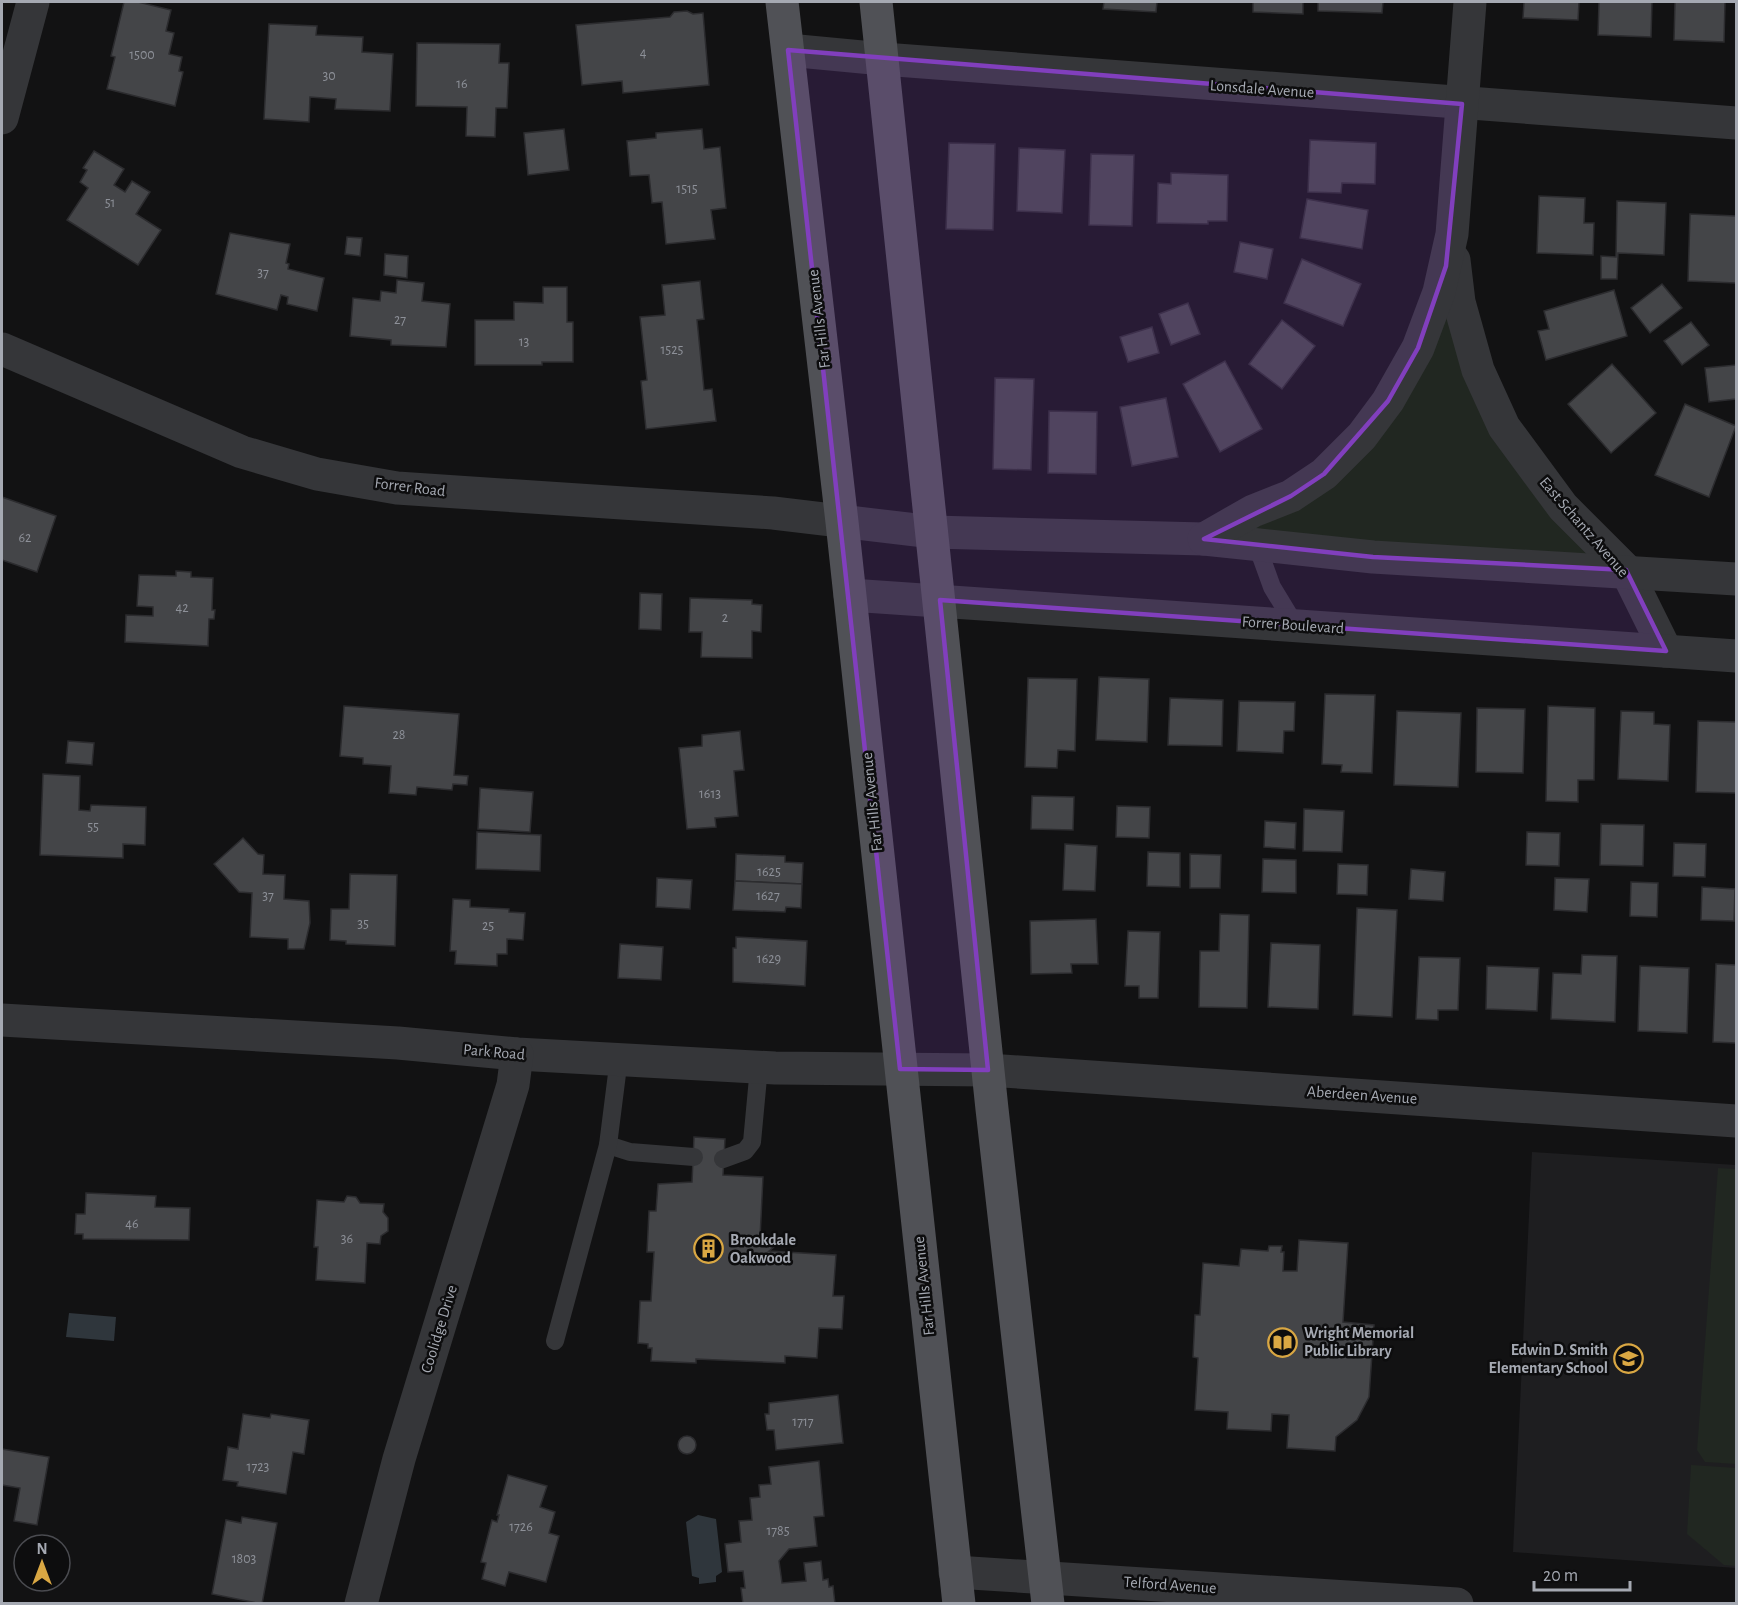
<svg xmlns="http://www.w3.org/2000/svg" width="1738" height="1605" viewBox="0 0 1738 1605" font-family="'Alegreya Sans',sans-serif">
	<style>
		.built { fill: #1e1e20 }
		.green { fill: #212721 }
		.water { fill: #2f363c }
		.building { fill: #444548; stroke: #2c2c2f; stroke-width: 1.5 }
		.lines { fill: none; stroke-linecap: round; stroke-linejoin: round }
		.service { stroke: #353639; stroke-width: 18 }
		.minor { stroke: #353639; stroke-width: 33 }
		.primary { stroke: #505156; stroke-width: 33 }
		.marked { fill: #813fbd; fill-opacity: 0.2; stroke: #813fbd; stroke-width: 4.5; stroke-linejoin: round }
		.labels { text-anchor: middle; dominant-baseline: central; stroke-width: 5; stroke-linejoin: round; paint-order: stroke }
		.number-label { font-size: 14px; fill: #8d9098 }
		.street-label { font-size: 16px; fill: #a5a9b2; stroke: #0d0d0e }
		.poi-label { font-size: 16px; font-weight: bold; fill: #a5a9b2; stroke: #0d0d0e; text-anchor: start }
	</style>
	<rect width="100%" height="100%" fill="#121213"/>
	<path class="built" d="M1532,1152L1736,1165V1568L1513,1552Z"/>
	<g class="green">
		<path d="M1439,292L1478,370L1626,570L1255,544L1253,511L1324,474Z"/>
		<path d="M1718,1168L1736,1169V1464L1705,1462L1697,1450Z"/>
		<path d="M1691,1465L1736,1468V1566L1724,1565L1687,1534Z"/>
	</g>
	<g class="water">
		<path d="M69,1313L116,1317L114,1341L66,1337Z"/>
		<path d="M698,1515L716,1519L722,1572L716,1576V1582L699,1584V1578L692,1576L686,1522Z"/>
	</g>
	<g class="building">
		<path d="M124,2H138L171,10L166,31L174,33L169,54L182,57L179,71L183,72L175,106L107,89L115,57L111,56Z"/>
		<path d="M1104,2H1157L1156,12L1103,9Z"/>
		<path d="M1253,2H1303V14L1253,12Z"/>
		<path d="M1318,2H1383L1382,13L1318,11Z"/>
		<path d="M1524,2H1579L1578,20L1523,18Z"/>
		<path d="M1599,2H1652L1651,37L1598,35Z"/>
		<path d="M1675,2H1725L1724,42L1674,40Z"/>
		<path d="M687,11L693,14L703,13L709,85L623,93L622,81L582,85L576,25L670,17L674,12Z"/>
		<path d="M269,24L317,26L316,35L363,37L362,52L393,54L390,111L335,109L336,99L310,97L309,122L264,119Z"/>
		<path d="M417,43L500,44L499,63H509L507,108H496L495,137L466,136L467,107L416,106Z"/>
		<path d="M564,129L569,170L528,175L524,133Z"/>
		<path d="M702,129L704,149L720,147L726,208L711,210L715,239L666,244L662,202L652,203L649,175L630,176L627,141L656,138V133Z"/>
		<path d="M1310,140L1376,143L1375,184L1342,183L1341,193L1308,192Z"/>
		<path d="M949,143L995,144L993,230L946,229Z"/>
		<path d="M1019,148L1065,150L1062,213L1017,211Z"/>
		<path d="M94,151L124,169L114,185L125,192L132,181L150,192L136,214L161,230L138,265L67,220L88,188L80,182L87,170L83,168Z"/>
		<path d="M1091,154L1134,155L1132,226L1089,225Z"/>
		<path d="M1171,173L1228,175L1227,221H1208V224L1157,223L1158,183L1171,184Z"/>
		<path d="M1539,196L1585,198L1584,223H1594L1593,255L1537,253Z"/>
		<path d="M1307,199L1368,210L1362,249L1300,238Z"/>
		<path d="M1617,201L1666,203L1664,255L1618,253L1617,279H1601V256L1616,257Z"/>
		<path d="M1690,214L1736,216V283L1688,281Z"/>
		<path d="M230,233L290,244L286,263L289,264L288,269L324,278L317,311L287,304L288,297L281,295L277,310L216,294Z"/>
		<path d="M347,237L362,238L360,256L345,254Z"/>
		<path d="M1240,242L1273,249L1267,279L1234,272Z"/>
		<path d="M385,254L408,256L407,278L384,275Z"/>
		<path d="M1302,259L1361,284L1343,326L1284,303Z"/>
		<path d="M397,280L424,283L422,301L450,304L446,347L391,345V340L350,336L353,298L380,301L381,291L396,293Z"/>
		<path d="M700,281L704,319L697,320L704,390L712,389L716,421L646,429L641,381L647,380L640,317L665,315L662,285Z"/>
		<path d="M1662,284L1682,308L1650,333L1631,308Z"/>
		<path d="M543,287H567V322H573V362H542V365H475V320H514V302L543,303Z"/>
		<path d="M1614,290L1627,336L1546,360L1538,331L1549,329L1544,311Z"/>
		<path d="M1188,303L1200,334L1171,345L1159,314Z"/>
		<path d="M1282,320L1315,346L1282,389L1249,364Z"/>
		<path d="M1691,322L1709,345L1682,365L1664,341Z"/>
		<path d="M1152,327L1159,353L1128,362L1120,337Z"/>
		<path d="M1225,361L1262,429L1220,452L1183,384Z"/>
		<path d="M1612,364L1656,413L1611,453L1568,404Z"/>
		<path d="M1736,365V399L1709,402L1705,368Z"/>
		<path d="M995,378L1034,379L1031,470L993,469Z"/>
		<path d="M1166,398L1178,457L1132,466L1120,407Z"/>
		<path d="M1685,404L1736,426L1709,497L1655,475Z"/>
		<path d="M1049,411L1097,412L1096,474L1048,473Z"/>
		<path d="M2,497L56,516L37,572L2,560Z"/>
		<path d="M176,571L191,572V577L213,578L212,610H215L214,619H209L208,646L125,642L126,615L153,616V607L137,606L139,575L176,576Z"/>
		<path d="M640,593L662,594L661,630L639,629Z"/>
		<path d="M690,598L752,600V604L762,605L761,632L752,631V658L701,657L702,632H689Z"/>
		<path d="M1099,677L1149,679L1147,742L1096,740Z"/>
		<path d="M1028,678L1077,679L1075,751L1058,750L1057,768L1025,767Z"/>
		<path d="M1325,694L1375,695L1372,773L1341,772L1342,765L1322,764Z"/>
		<path d="M1170,698L1223,700L1222,746L1168,745Z"/>
		<path d="M1239,701L1295,702L1294,731H1284L1283,753L1237,751Z"/>
		<path d="M344,706L459,714L454,775L468,776L467,785L453,784L452,790L417,787L416,795L389,793L391,766L363,764V758L340,756Z"/>
		<path d="M1548,706L1595,708L1594,780H1578V802L1546,801Z"/>
		<path d="M1477,708L1525,709L1523,773L1476,772Z"/>
		<path d="M1397,711L1461,713L1458,787L1394,785Z"/>
		<path d="M1621,711L1654,712V724L1670,725L1668,781L1618,779Z"/>
		<path d="M1698,721L1736,722V793L1696,792Z"/>
		<path d="M740,731L744,770L734,771L738,816L715,818L716,827L687,829L679,748L702,746V735Z"/>
		<path d="M68,741L94,743L92,765L66,763Z"/>
		<path d="M43,774L80,776L79,810L90,811L91,805L146,807L145,845L123,844V858L40,855Z"/>
		<path d="M480,788L533,792L530,832L478,829Z"/>
		<path d="M1032,796L1074,797L1073,830L1031,829Z"/>
		<path d="M1117,806L1150,807L1149,838L1116,837Z"/>
		<path d="M1304,809L1344,811L1342,852L1303,851Z"/>
		<path d="M1265,821L1296,823L1295,849L1264,847Z"/>
		<path d="M1601,824L1644,825L1643,866L1600,865Z"/>
		<path d="M477,832L541,835L540,871L476,869Z"/>
		<path d="M1527,832L1560,833L1559,866L1526,865Z"/>
		<path d="M243,838L258,854L264,855L263,874L285,875L284,899L309,901L310,923L304,949H288V939L250,937L252,893L239,892L214,864Z"/>
		<path d="M1674,843L1706,844L1705,877L1673,876Z"/>
		<path d="M1065,844L1097,846L1095,891L1063,890Z"/>
		<path d="M1148,852L1180,853V887L1147,886Z"/>
		<path d="M736,854L785,856V862L803,863L802,884L735,881Z"/>
		<path d="M1190,854L1221,855L1220,888H1190Z"/>
		<path d="M1263,859L1296,860V893L1262,892Z"/>
		<path d="M1338,864L1368,865L1367,895L1337,894Z"/>
		<path d="M1411,869L1445,872L1443,901L1409,899Z"/>
		<path d="M350,874L397,875L395,946L346,944V941L330,940L331,909H349Z"/>
		<path d="M657,878L692,880L690,909L656,907Z"/>
		<path d="M1555,878L1589,879L1587,912L1554,910Z"/>
		<path d="M735,881L802,884L801,908L786,907L785,912L733,910Z"/>
		<path d="M1631,882L1658,883L1657,917L1630,916Z"/>
		<path d="M1702,887L1735,889L1734,921L1701,920Z"/>
		<path d="M453,899L470,900V907L509,909V912L525,913L523,940L507,939V954H497V966L455,964L456,951H450Z"/>
		<path d="M1357,908L1397,910L1392,1017L1353,1015Z"/>
		<path d="M1220,914L1249,915L1247,1008L1199,1007L1200,951H1219Z"/>
		<path d="M1096,919L1098,964H1071L1072,973L1031,974L1030,921Z"/>
		<path d="M1128,931L1160,932L1158,998H1139V986H1125Z"/>
		<path d="M736,937L807,941L805,986L733,982V948H736Z"/>
		<path d="M1271,943L1320,945L1318,1009L1268,1007Z"/>
		<path d="M620,944L663,947L661,980L618,978Z"/>
		<path d="M1582,955L1617,956L1615,1022L1551,1019L1553,973L1581,974Z"/>
		<path d="M1419,957L1460,958L1458,1010H1438V1020L1416,1019Z"/>
		<path d="M1716,964L1736,965V1043L1713,1042Z"/>
		<path d="M1487,966L1539,968L1537,1011L1486,1009Z"/>
		<path d="M1640,966L1689,968L1687,1033L1638,1031Z"/>
		<path d="M694,1137L725,1139L723,1175L763,1177L760,1238L764,1236L774,1247L769,1251L836,1255L833,1296H844L842,1329L819,1328L817,1358L785,1356V1363L696,1359V1363L651,1361L652,1348H648V1344L638,1343L640,1301H651L654,1252H647L649,1211H656L658,1184L692,1182Z"/>
		<path d="M86,1193L156,1196L155,1207L190,1208L189,1240L83,1239V1234H75L76,1214H85Z"/>
		<path d="M347,1196L356,1197L360,1203L384,1204L383,1212L388,1218V1231L381,1236L380,1244L367,1243L365,1283L316,1280L318,1247H314L317,1200L344,1202Z"/>
		<path d="M1299,1240L1348,1243L1343,1322L1374,1325L1369,1397L1357,1420L1336,1437L1335,1451L1287,1448L1289,1415L1272,1414L1271,1431L1227,1429L1228,1412L1195,1410L1198,1358L1193,1357L1195,1315H1200L1203,1263L1239,1266L1241,1249L1268,1251L1269,1246H1282L1281,1252H1284L1283,1271H1297Z"/>
		<path d="M838,1395L843,1443L776,1450L774,1430H767L765,1414H769V1403Z"/>
		<path d="M243,1414L270,1418L271,1414L309,1420L304,1454L293,1452L286,1494L237,1486L238,1482L223,1480L228,1447L238,1449Z"/>
		<circle cx="687" cy="1445" r="9"/>
		<path d="M2,1449L49,1457L37,1525L14,1521L20,1488L2,1485Z"/>
		<path d="M819,1461L824,1516L814,1517L817,1546L789,1549L779,1561L782,1583L806,1581L804,1563L821,1561L823,1580L828,1579L829,1587L833,1586L835,1604H743L741,1588H745L743,1571L728,1572L725,1544L741,1542L739,1521L752,1520L750,1498L760,1497L759,1485L771,1484L769,1467Z"/>
		<path d="M508,1475L547,1486L540,1507L555,1512L549,1533L559,1536L546,1582L509,1572L505,1586L482,1579L486,1563L481,1562L492,1520L497,1522L499,1515H497Z"/>
		<path d="M242,1517L277,1523L262,1604L212,1594L226,1520L241,1523Z"/>
	</g>
	<g class="lines">
		<g class="service">
			<path d="M1255,540L1272,587L1295,625"/>
			<path d="M608,1145L630,1152L694,1157"/>
			<path d="M723,1159L745,1151L752,1142L759,1067"/>
			<path d="M555,1341L608,1145L619,1058"/>
		</g>
		<g class="minor">
			<path d="M788,50L883,59L1736,123"/>
			<path d="M2,118L33,2"/>
			<path d="M1454,260L1459,302L1478,370L1504,427L1563,507L1626,570L1666,651"/>
			<path d="M2,349L242,452L317,474L397,488L773,513L933,532L1204,539L1373,557L1736,579"/>
			<path d="M1204,539L1253,511L1291,496L1324,474L1362,436L1388,401L1418,348L1439,292L1452,234L1470,2"/>
			<path d="M850,595L1736,656"/>
			<path d="M2,1020L398,1043L517,1054L775,1068L988,1070L1736,1121"/>
			<path d="M955,1572L1457,1604"/>
			<path d="M361,1604L399,1459L513,1085L517,1054"/>
		</g>
		<g class="primary">
			<path d="M782,2L842,522L959,1604"/>
			<path d="M876,2L992,1109L1048,1604"/>
		</g>
	</g>
	<path class="marked" d="M788,50L1462,104L1446,266L1418,348L1388,401L1324,474L1291,496L1204,539L1373,557L1626,570L1666,651L940,600L988,1070L900,1069Z"/>
	<defs>
		<symbol id="building-ring" viewBox="-11 -11 22 22"><circle r="9.5" fill="#0d0d0e" stroke="#d9a743" stroke-width="1.5"/><path d="M-4-6H4V6H1V3H-1V6H-4ZM-2.5-4.3h1.7v1.8h-1.7ZM.8-4.3h1.7v1.8H.8ZM-2.5-1h1.7V.8h-1.7ZM.8-1h1.7V.8H.8Z" fill="#d9a743"/></symbol>
		<symbol id="library-ring" viewBox="-11 -11 22 22"><circle r="9.5" fill="#0d0d0e" stroke="#d9a743" stroke-width="1.5"/><path d="M-6-4Q-3-5.5-.7-3.5V5Q-3 3-6 4ZM6-4Q3-5.5 .7-3.5V5Q3 3 6 4Z" fill="#d9a743"/></symbol>
		<symbol id="school-ring" viewBox="-11 -11 22 22"><circle r="9.5" fill="#0d0d0e" stroke="#d9a743" stroke-width="1.5"/><path d="M0-5L7-2L0 1L-7-2ZM-4 1L0 2.5L4 1V4Q0 6-4 4Z" fill="#d9a743"/></symbol>
	</defs>
	<g fill-rule="evenodd">
		<use href="#building-ring" x="692" y="1232" width="33" height="33"/>
		<use href="#library-ring" x="1266" y="1326" width="33" height="33"/>
		<use href="#school-ring" x="1612" y="1342" width="33" height="33"/>
	</g>
	<g class="labels">
		<g class="number-label">
			<text x="643" y="53">4</text>
			<text x="142" y="55">1500</text>
			<text x="329" y="76">30</text>
			<text x="462" y="84">16</text>
			<text x="687" y="189">1515</text>
			<text x="110" y="203">51</text>
			<text x="263" y="273">37</text>
			<text x="400" y="320">27</text>
			<text x="524" y="342">13</text>
			<text x="672" y="350">1525</text>
			<text x="25" y="538">62</text>
			<text x="182" y="608">42</text>
			<text x="725" y="618">2</text>
			<text x="399" y="735">28</text>
			<text x="710" y="794">1613</text>
			<text x="93" y="827">55</text>
			<text x="769" y="872">1625</text>
			<text x="268" y="896">37</text>
			<text x="768" y="896">1627</text>
			<text x="363" y="924">35</text>
			<text x="488" y="926">25</text>
			<text x="769" y="959">1629</text>
			<text x="132" y="1224">46</text>
			<text x="347" y="1239">36</text>
			<text x="803" y="1422">1717</text>
			<text x="258" y="1467">1723</text>
			<text x="521" y="1527">1726</text>
			<text x="778" y="1531">1785</text>
			<text x="244" y="1559">1803</text>
		</g>
		<g class="street-label">
			<text transform="translate(1262 89) rotate(4)">Lonsdale Avenue</text>
			<text transform="translate(819 319) rotate(-97)">Far Hills Avenue</text>
			<text transform="translate(410 487) rotate(7)">Forrer Road</text>
			<text transform="translate(1584 527) rotate(49)">East Schantz Avenue</text>
			<text transform="translate(1293 625) rotate(4)">Forrer Boulevard</text>
			<text transform="translate(872 802) rotate(-96)">Far Hills Avenue</text>
			<text transform="translate(494 1052) rotate(5)">Park Road</text>
			<text transform="translate(1362 1095) rotate(4)">Aberdeen Avenue</text>
			<text transform="translate(924 1286) rotate(-96)">Far Hills Avenue</text>
			<text transform="translate(439 1329) rotate(-73)">Coolidge Drive</text>
			<text transform="translate(1170 1585) rotate(4)">Telford Avenue</text>
		</g>
		<g class="poi-label">
			<text x="730" y="1240">Brookdale<tspan x="730" dy="18">Oakwood</tspan></text>
			<text x="1304" y="1333">Wright Memorial<tspan x="1304" dy="18">Public Library</tspan></text>
			<text x="1608" y="1350" text-anchor="end">Edwin D. Smith<tspan x="1608" dy="18">Elementary School</tspan></text>
		</g>
	</g>
	<rect width="1738" height="1605" fill="none" stroke="#a5a9b2" stroke-width="6"/>
	<g transform="translate(42 1563)"><circle r="28" fill="#0d0d0e" stroke="#4a4b50" stroke-width="1.5"/>
	<path d="M0-4.5L10 22L0 15L-10 22Z" fill="#d9a743"/>
	<text y="-9" font-size="16" font-weight="bold" text-anchor="middle" fill="#a5a9b2">N</text>
	</g>
	<path d="M1534 1581v9h96v-9" fill="none" stroke="#a5a9b2" stroke-width="3"/>
	<text x="1543" y="1581" font-size="18" fill="#a5a9b2" stroke="#0d0d0e" stroke-width="4.5" paint-order="stroke">20 m</text>
</svg>
